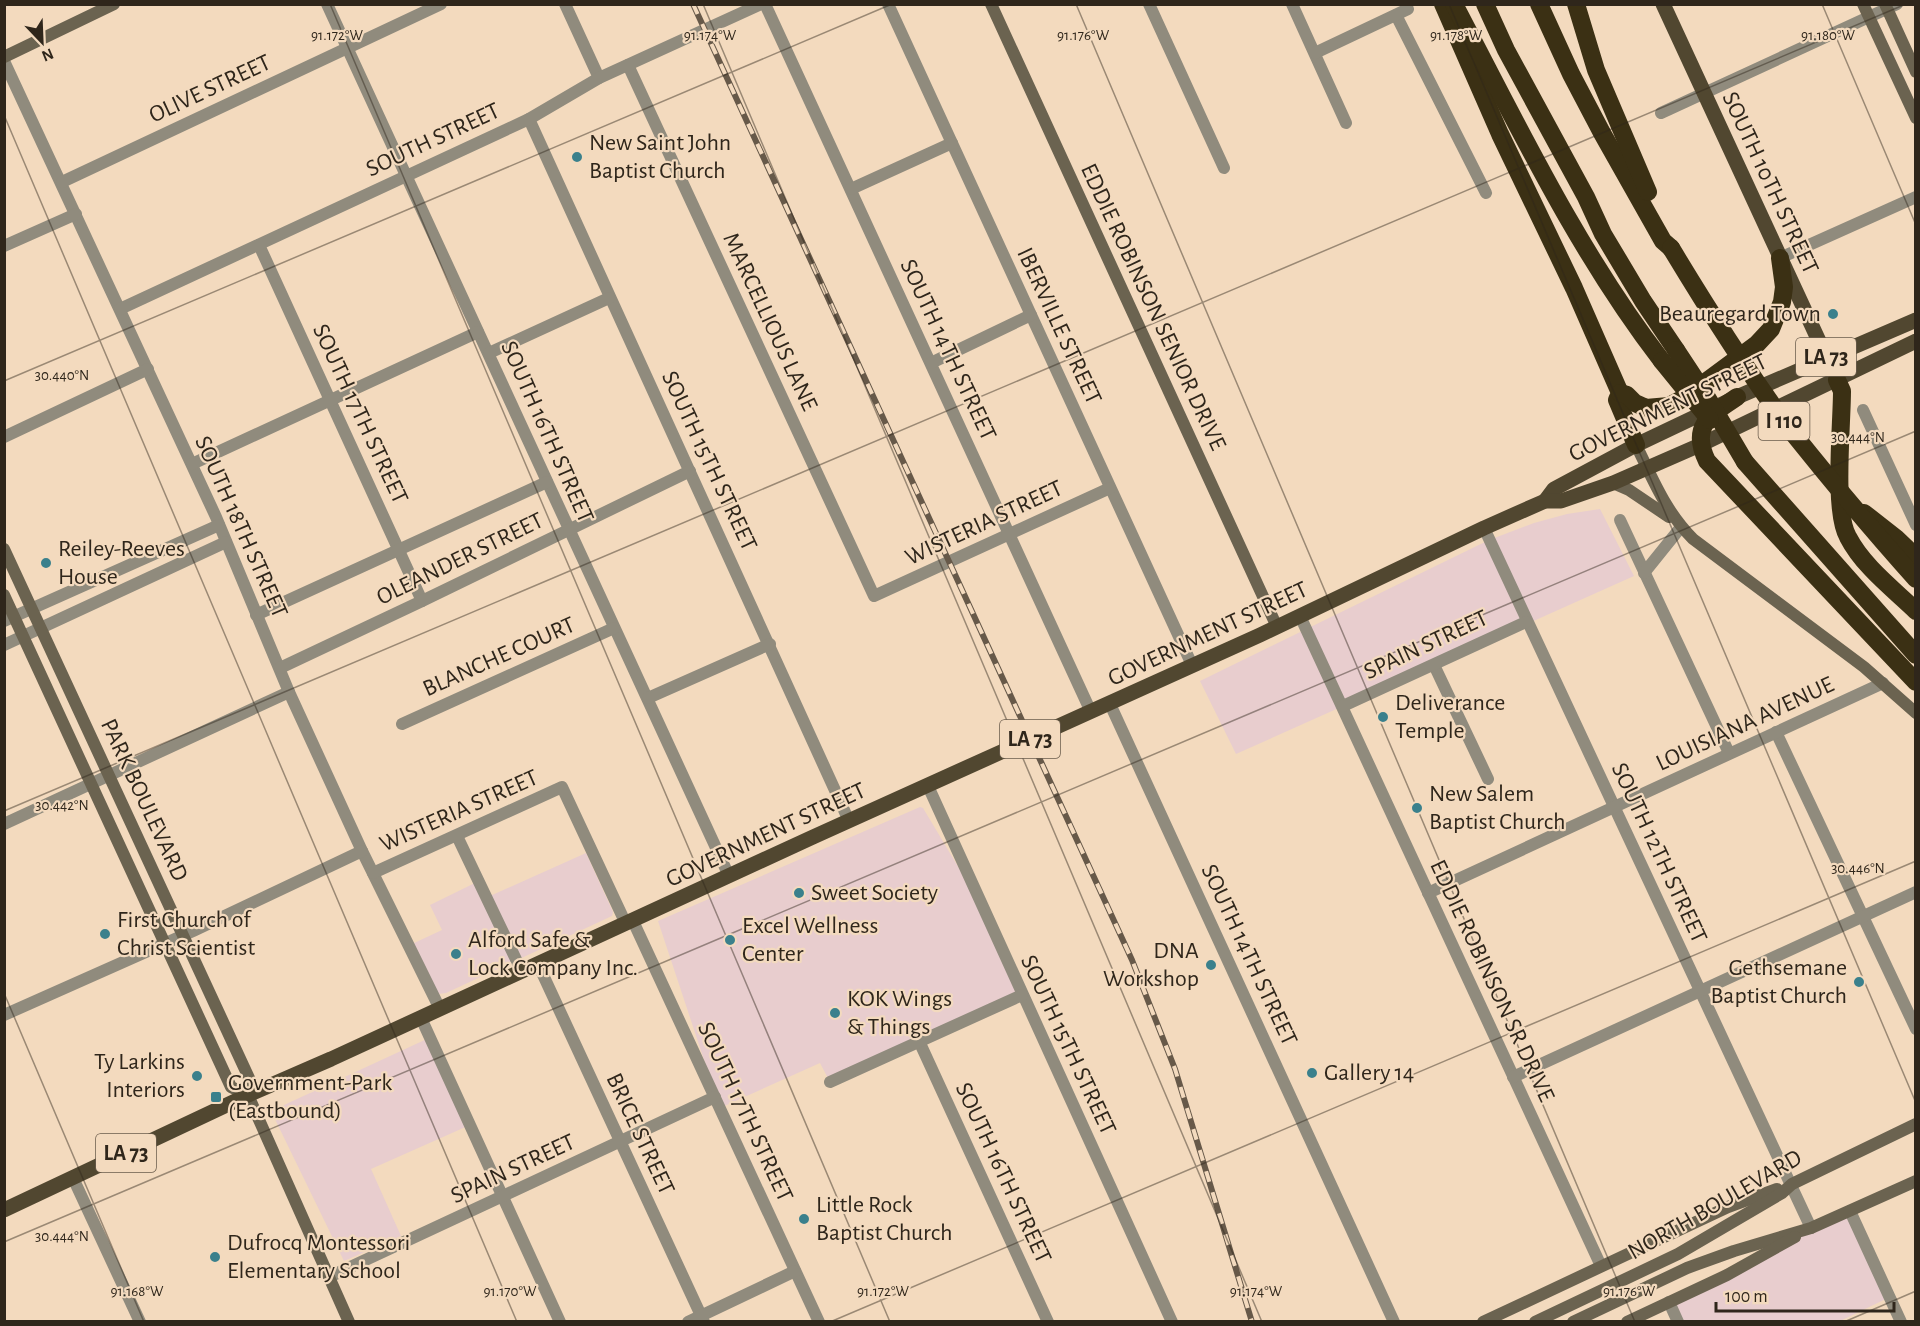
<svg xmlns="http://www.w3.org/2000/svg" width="1920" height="1326" viewBox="0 0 1920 1326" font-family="'Alegreya Sans',sans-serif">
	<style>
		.commercial { fill: #e8cdce }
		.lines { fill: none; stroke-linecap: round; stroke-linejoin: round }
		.street { stroke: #908b7d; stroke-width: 12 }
		.secondary { stroke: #6b6350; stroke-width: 12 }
		.primary { stroke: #514730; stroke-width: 15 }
		.highway { stroke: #3b3014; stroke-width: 18 }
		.rail-casing { stroke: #675949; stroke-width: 6 }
		.rail { stroke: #f3dabe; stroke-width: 4; stroke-dasharray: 11; stroke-linecap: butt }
		.highway-bridge { stroke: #3b3014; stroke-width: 18 }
		.ticks { fill: none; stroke: #2f261b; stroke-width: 1.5; stroke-opacity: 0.45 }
		.poi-dot { fill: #3a808c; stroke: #f3dabe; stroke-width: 2 }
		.labels { text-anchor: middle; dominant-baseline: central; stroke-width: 4.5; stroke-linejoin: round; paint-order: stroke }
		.shield { fill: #f3dabe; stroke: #6a5c4c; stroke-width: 1.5 }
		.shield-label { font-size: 22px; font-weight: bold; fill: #2f261b }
		.street-label { font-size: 24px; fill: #2f261b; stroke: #f3dabe }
		.poi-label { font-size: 24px; fill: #2f261b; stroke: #f3dabe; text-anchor: start }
		.ticks-label { font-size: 15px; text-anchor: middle; fill: #2f261b; stroke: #f3dabe; stroke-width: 4.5; stroke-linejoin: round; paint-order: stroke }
	</style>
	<rect width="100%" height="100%" fill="#f3dabe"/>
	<g class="commercial">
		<path d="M1600,509L1634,576L1236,754L1200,681L1489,540L1534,523L1567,514Z"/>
		<path d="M920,807L923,808L981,905L1022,995L830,1082L820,1063L720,1108L658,921Z"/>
		<path d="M586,853L613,912L612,916L446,993L438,994L412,944L442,930L430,905L481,880L490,896Z"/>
		<path d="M429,1038L470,1125L371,1169L401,1236L344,1261L271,1111Z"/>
		<path d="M1850,1211L1890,1297L1838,1322L1678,1321L1669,1302Z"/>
	</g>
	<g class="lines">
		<g class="street">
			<path d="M327,4L729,876"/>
			<path d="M565,4L599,78"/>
			<path d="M765,4L1091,712"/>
			<path d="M888,4L1192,665"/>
			<path d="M1149,4L1224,168"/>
			<path d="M1292,4L1346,123"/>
			<path d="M1396,15L1486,193"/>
			<path d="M1315,53L1408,9"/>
			<path d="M4,61L216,517L289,692L362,851L440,1009"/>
			<path d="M628,65L874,596L1110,488"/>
			<path d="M1661,113L1897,4"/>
			<path d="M529,119L849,821"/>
			<path d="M62,182L441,4"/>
			<path d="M851,189L952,143"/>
			<path d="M259,245L422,601"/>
			<path d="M4,246L76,214"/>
			<path d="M1780,258L1916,197"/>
			<path d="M120,309L529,119L599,78L761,4"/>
			<path d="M489,353L609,298"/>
			<path d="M931,363L1031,315"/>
			<path d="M1863,410L1916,525"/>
			<path d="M4,437L148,369"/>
			<path d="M192,464L478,332"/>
			<path d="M1620,520L1729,753"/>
			<path d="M1484,528L1811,1228"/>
			<path d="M1644,573L1681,527"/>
			<path d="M256,615L547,482"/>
			<path d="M1300,616L1601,1266"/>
			<path d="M4,621L219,525"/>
			<path d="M4,645L226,542"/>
			<path d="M1434,665L1488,779"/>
			<path d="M280,668L422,601L690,471"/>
			<path d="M648,698L770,644"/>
			<path d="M1110,704L1394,1322"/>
			<path d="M1343,706L1526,622"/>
			<path d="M402,724L614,628"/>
			<path d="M1776,732L1916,1029"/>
			<path d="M928,786L1172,1322"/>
			<path d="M4,824L289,692"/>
			<path d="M457,836L522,972"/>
			<path d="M373,873L562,787L626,924"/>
			<path d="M1428,893L1883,683"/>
			<path d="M633,921L819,1322"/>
			<path d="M538,964L704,1322"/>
			<path d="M4,1015L193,931L362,851"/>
			<path d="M421,1018L560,1322"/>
			<path d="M919,1041L1048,1322"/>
			<path d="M1513,1077L1916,892"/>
			<path d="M830,1082L1022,995"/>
			<path d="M73,1178L140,1322"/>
			<path d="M1850,1211L1901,1322"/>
			<path d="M329,1277L715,1097"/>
			<path d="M1669,1302L1678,1322"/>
			<path d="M688,1322L795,1271"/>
		</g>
		<g class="secondary">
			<path d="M991,4L1277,627"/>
			<path d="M1863,4L1916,118"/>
			<path d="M1885,4L1916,72"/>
			<path d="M4,57L114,4"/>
			<path d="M1636,445C1653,479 1665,511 1693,539L1864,667L1916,713"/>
			<path d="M1613,483L1629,490L1669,517"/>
			<path d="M4,549L249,1078L248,1095"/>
			<path d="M4,595L231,1087L248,1095"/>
			<path d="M248,1095L349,1322"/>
			<path d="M1483,1322L1728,1207L1777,1189"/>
			<path d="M1535,1322L1678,1254L1782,1193L1792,1184L1916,1124"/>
			<path d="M1573,1322L1687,1268L1734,1251L1811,1228L1916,1181"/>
			<path d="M1627,1322L1727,1275L1795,1237"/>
		</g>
		<g class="primary">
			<path d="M1663,4L1837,380"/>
			<path d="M1545,501L1554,489L1636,445L1737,397L1916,320"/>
			<path d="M4,1210L248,1095L331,1059L813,837L1260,635L1484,528L1545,501H1561L1613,483L1700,445L1916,341"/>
		</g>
		<g class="highway">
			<path d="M1443,4L1500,134L1574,288L1620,393L1617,400L1636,445"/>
			<path d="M1454,4C1518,126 1578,252 1662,361"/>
			<path d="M1485,4L1506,50L1586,197L1603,234L1643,301L1676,350"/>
			<path d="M1539,4L1571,74L1602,133L1663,241L1671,248"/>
			<path d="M1576,4L1596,70L1648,192"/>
			<path d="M1837,380L1842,391C1842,425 1833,511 1848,537C1863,566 1892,588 1916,611"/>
			<path d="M1620,393L1627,395L1635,403L1646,408L1669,406L1684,398L1757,344L1771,329L1782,302L1784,287L1780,258"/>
			<path d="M1737,397C1710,415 1690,426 1707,461L1916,682"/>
			<path d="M1745,462L1916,655"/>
			<path d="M1864,513L1896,538L1916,557"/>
		</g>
		<defs>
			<path id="rail" d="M693,4L1132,960L1175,1069L1252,1322"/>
		</defs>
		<use href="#rail" class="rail-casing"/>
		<use href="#rail" class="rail"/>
		<g class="highway-bridge">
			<path d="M1671,248C1709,311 1748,373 1792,432C1832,482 1873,531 1916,579"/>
			<path d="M1676,350L1705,394L1745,462"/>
			<path d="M1662,361L1710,420"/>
		</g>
	</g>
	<path class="ticks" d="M330,4L890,1322M703,4L1262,1322M1076,4L1635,1322M1449,4L1916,1103M1822,4L1916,225M4,115L517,1322M4,381L892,4M4,811L1906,4M4,993L144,1322M4,1242L1916,431M830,1322L1916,861M1844,1322L1916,1291"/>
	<g class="poi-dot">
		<circle cx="577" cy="157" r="6"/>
		<circle cx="1833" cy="314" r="6"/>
		<circle cx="46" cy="563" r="6"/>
		<circle cx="1383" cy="717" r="6"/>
		<circle cx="1417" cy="808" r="6"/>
		<circle cx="799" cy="893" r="6"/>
		<circle cx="105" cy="934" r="6"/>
		<circle cx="730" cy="940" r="6"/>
		<circle cx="456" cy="954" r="6"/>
		<circle cx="1211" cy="965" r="6"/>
		<circle cx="1859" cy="982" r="6"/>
		<circle cx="835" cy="1013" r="6"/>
		<circle cx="1312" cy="1073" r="6"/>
		<circle cx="197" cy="1076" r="6"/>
		<rect x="210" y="1091" width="12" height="12" rx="3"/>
		<circle cx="804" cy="1219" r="6"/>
		<circle cx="215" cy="1257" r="6"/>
	</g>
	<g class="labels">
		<g class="shield">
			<rect x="1796" y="338" width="60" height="38" rx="4.5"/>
			<rect x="1758.5" y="402" width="51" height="38" rx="4.5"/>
			<rect x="1000" y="720" width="60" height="38" rx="4.5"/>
			<rect x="96" y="1134" width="60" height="38" rx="4.5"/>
		</g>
		<g class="shield-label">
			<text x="1826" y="357">LA 73</text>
			<text x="1784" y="421">I 110</text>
			<text x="1030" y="739">LA 73</text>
			<text x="126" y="1153">LA 73</text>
		</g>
		<g class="street-label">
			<text transform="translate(210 89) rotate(-25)">OLIVE STREET</text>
			<text transform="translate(433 140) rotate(-25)">SOUTH STREET</text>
			<text transform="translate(1770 183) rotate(65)">SOUTH 10TH STREET</text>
			<text transform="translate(1153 307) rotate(65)">EDDIE ROBINSON SENIOR DRIVE</text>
			<text transform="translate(770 322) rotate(65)">MARCELLIOUS LANE</text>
			<text transform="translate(1059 326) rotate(65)">IBERVILLE STREET</text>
			<text transform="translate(948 350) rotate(65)">SOUTH 14TH STREET</text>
			<text transform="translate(1668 408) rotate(-26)">GOVERNMENT STREET</text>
			<text transform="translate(360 414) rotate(65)">SOUTH 17TH STREET</text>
			<text transform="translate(547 432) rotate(66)">SOUTH 16TH STREET</text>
			<text transform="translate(709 461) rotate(65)">SOUTH 15TH STREET</text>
			<text transform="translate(984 523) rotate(-25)">WISTERIA STREET</text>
			<text transform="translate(241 527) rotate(66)">SOUTH 18TH STREET</text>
			<text transform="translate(460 559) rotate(-26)">OLEANDER STREET</text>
			<text transform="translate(1208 634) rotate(-25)">GOVERNMENT STREET</text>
			<text transform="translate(1426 645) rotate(-25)">SPAIN STREET</text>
			<text transform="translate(499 657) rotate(-24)">BLANCHE COURT</text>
			<text transform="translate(1745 724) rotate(-25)">LOUISIANA AVENUE</text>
			<text transform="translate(144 800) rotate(65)">PARK BOULEVARD</text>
			<text transform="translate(459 811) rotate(-24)">WISTERIA STREET</text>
			<text transform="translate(766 835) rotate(-25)">GOVERNMENT STREET</text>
			<text transform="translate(1659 853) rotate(65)">SOUTH 12TH STREET</text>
			<text transform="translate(1249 955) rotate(65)">SOUTH 14TH STREET</text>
			<text transform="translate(1492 981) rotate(65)">EDDIE ROBINSON SR DRIVE</text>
			<text transform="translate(1068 1045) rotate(65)">SOUTH 15TH STREET</text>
			<text transform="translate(745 1112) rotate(65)">SOUTH 17TH STREET</text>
			<text transform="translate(640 1134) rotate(65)">BRICE STREET</text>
			<text transform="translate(513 1169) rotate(-25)">SPAIN STREET</text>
			<text transform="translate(1003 1173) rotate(65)">SOUTH 16TH STREET</text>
			<text transform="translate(1715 1205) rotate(-30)">NORTH BOULEVARD</text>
		</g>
		<g class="poi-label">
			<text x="589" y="143">New Saint John<tspan x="589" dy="28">Baptist Church</tspan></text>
			<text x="1821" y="314" text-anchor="end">Beauregard Town</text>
			<text x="58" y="549">Reiley-Reeves<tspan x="58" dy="28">House</tspan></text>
			<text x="1395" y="703">Deliverance<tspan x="1395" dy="28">Temple</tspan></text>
			<text x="1429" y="794">New Salem<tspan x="1429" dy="28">Baptist Church</tspan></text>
			<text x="811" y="893">Sweet Society</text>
			<text x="117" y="920">First Church of<tspan x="117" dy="28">Christ Scientist</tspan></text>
			<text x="742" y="926">Excel Wellness<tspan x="742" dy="28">Center</tspan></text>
			<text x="468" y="940">Alford Safe &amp;<tspan x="468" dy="28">Lock Company Inc.</tspan></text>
			<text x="1199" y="951" text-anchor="end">DNA<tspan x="1199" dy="28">Workshop</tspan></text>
			<text x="1847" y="968" text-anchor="end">Gethsemane<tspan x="1847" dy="28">Baptist Church</tspan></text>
			<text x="847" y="999">KOK Wings<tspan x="847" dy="28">&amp; Things</tspan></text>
			<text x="185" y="1062" text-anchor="end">Ty Larkins<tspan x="185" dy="28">Interiors</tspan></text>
			<text x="1324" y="1073">Gallery 14</text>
			<text x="228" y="1083">Government-Park<tspan x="228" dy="28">(Eastbound)</tspan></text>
			<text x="816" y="1205">Little Rock<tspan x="816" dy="28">Baptist Church</tspan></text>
			<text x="227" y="1243">Dufrocq Montessori<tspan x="227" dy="28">Elementary School</tspan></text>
		</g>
	</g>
	<g class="ticks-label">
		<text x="337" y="40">91.172°W</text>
		<text x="710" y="40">91.174°W</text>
		<text x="1083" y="40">91.176°W</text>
		<text x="1456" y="40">91.178°W</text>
		<text x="1828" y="40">91.180°W</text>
		<text x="62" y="380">30.440°N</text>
		<text x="1858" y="442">30.444°N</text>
		<text x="62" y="810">30.442°N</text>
		<text x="1858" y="873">30.446°N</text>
		<text x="62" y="1241">30.444°N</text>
		<text x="137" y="1296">91.168°W</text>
		<text x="510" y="1296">91.170°W</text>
		<text x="883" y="1296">91.172°W</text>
		<text x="1256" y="1296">91.174°W</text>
		<text x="1629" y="1296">91.176°W</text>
	</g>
	<rect width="1920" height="1326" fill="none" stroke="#2f261b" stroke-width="12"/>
	<g transform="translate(42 42) rotate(157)" stroke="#f3dabe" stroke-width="4.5" paint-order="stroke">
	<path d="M0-4.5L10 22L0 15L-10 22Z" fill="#2f261b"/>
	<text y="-9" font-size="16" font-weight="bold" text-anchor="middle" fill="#2f261b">N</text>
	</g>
	<path d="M1716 1302v9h178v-9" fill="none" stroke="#2f261b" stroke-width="3"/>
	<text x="1725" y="1302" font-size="18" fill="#2f261b" stroke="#f3dabe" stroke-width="4.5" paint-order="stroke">100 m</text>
</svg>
